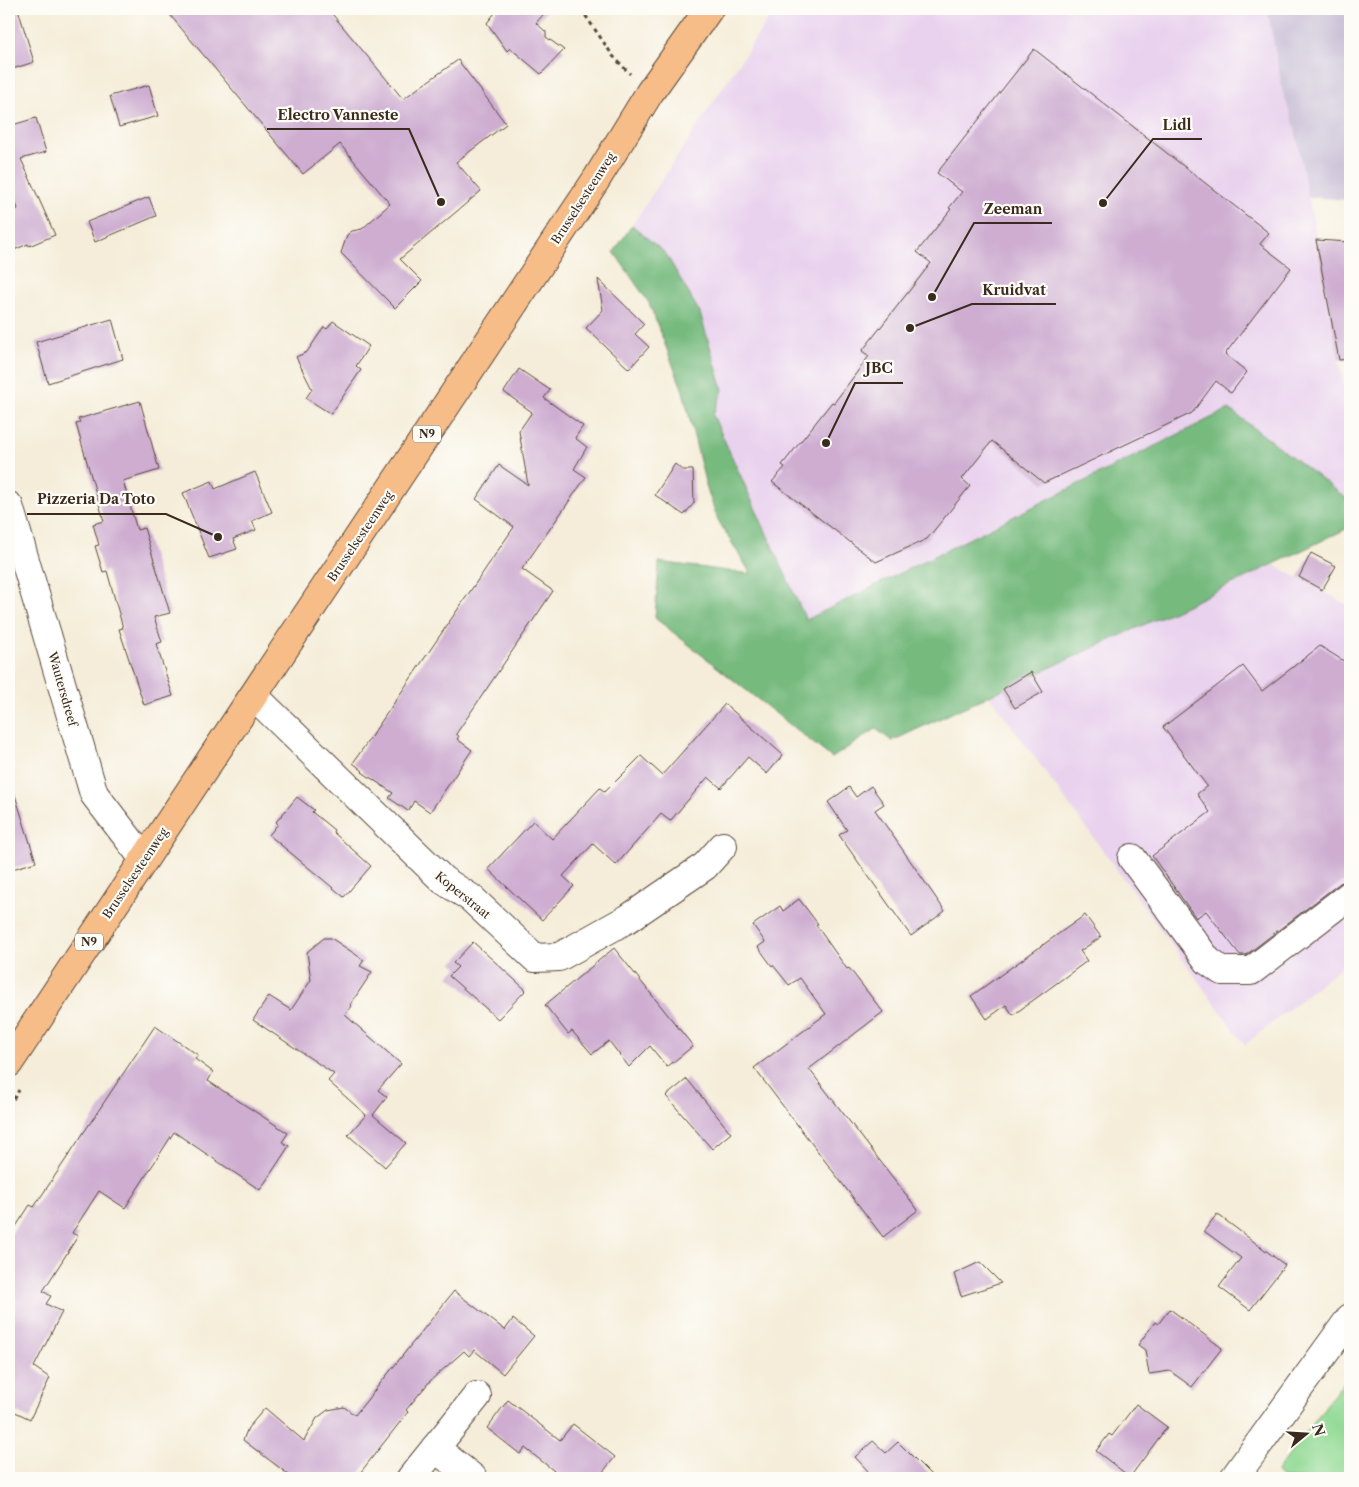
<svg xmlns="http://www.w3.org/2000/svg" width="1359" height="1487" viewBox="0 0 1359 1487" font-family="'Libre Caslon Text',serif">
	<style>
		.built { fill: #e9d2ee }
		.industrial { fill: #c9bfd7 }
		.green { fill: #93da95; stroke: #67825a }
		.forest { fill: #76ba7e; stroke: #58724e }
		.building { fill: #ceadd1 }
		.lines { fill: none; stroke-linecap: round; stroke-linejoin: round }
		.minor-casing { stroke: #57473a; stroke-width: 30 }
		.major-casing { stroke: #57473a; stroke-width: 30 }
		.path { stroke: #57473a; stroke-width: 3; stroke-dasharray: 4 4; stroke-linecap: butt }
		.minor { stroke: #fff; stroke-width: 28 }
		.major { stroke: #f7bd88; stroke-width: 28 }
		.labels { text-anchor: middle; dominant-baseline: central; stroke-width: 4.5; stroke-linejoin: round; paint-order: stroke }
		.shield { fill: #fdfcf7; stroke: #75695f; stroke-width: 1 }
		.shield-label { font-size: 11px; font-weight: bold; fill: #3b2a1e }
		.street-label { font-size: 12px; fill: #3b2a1e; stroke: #fdfcf7 }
		.leader { fill: none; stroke: #3b2a1e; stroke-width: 2 }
		.callout-dot { fill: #3b2a1e; stroke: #fdfcf7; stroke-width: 2 }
		.callout-label { font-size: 14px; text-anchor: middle; font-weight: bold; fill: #3b2a1e; stroke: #fdfcf7; stroke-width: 4.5; stroke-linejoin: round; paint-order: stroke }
	</style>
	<rect width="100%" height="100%" fill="#fdfcf7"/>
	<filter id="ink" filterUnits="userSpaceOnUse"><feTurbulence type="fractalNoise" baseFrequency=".02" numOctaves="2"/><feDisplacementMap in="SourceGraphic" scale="10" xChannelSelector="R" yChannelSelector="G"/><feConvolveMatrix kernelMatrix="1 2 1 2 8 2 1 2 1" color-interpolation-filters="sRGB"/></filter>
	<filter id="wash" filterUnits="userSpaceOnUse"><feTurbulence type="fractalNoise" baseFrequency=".0096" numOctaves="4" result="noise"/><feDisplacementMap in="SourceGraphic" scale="20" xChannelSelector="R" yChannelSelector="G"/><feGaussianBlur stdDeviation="1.12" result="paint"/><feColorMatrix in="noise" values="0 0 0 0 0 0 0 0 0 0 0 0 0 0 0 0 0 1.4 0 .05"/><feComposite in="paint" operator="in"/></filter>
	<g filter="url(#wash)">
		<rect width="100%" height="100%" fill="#f5edd9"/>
		<g class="built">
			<path d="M775,9H1267L1283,93L1295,128L1316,235L1315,241L1350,416V501L1229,409L806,620L713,414L723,390L666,254L632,225Z"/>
			<path d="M1274,565L1350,606V910L1342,917L1350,929V959L1245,1045L989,695Z"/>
		</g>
		<path class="industrial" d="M1267,9H1350V200L1308,197L1295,128L1283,93Z"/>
		<path class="green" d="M1350,1373V1478H1283L1276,1473Z"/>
		<path class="forest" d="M632,225L666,254L700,313L723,390L713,415L806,620L1229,409L1350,501V527C1199,602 1044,669 892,741L876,729L832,758L655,618L659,562L751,574L718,520L706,486L683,391L649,303L614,252Z"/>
		<g id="blocks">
			<g class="building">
				<path d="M9,9H18L34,62L9,70Z"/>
				<path d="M165,9H328L403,99L458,60L506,124L456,162L481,191L400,259L422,281L395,308L341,253L347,235L352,231L362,229L390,204L340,144L303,174Z"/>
				<path d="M498,9H548L536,23L546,32V37L564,50L541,74L510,48L507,51L487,23Z"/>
				<path d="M1034,49L1269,233L1260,244L1291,268L1225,354L1247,372L1231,393L1216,381L1192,413L1044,483L992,441L962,479L970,486L927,539L876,562L772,482L785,467L782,465L832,402L834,403L869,356L862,351L931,263L917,252L951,209L949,208L962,192L937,173Z"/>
				<path d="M149,85L158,116L119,127L110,96Z"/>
				<path d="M36,118L46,152L21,159L55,235L29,246L28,244L14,250L9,238V213L18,209L9,185V126Z"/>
				<path d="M149,197L156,216L95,242L87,222Z"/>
				<path d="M1316,240L1350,242V359L1339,360Z"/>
				<path d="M598,279L644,324L635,334L649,347L629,369L586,328L603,310Z"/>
				<path d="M112,319L123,359L48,383L36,342Z"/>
				<path d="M333,321L369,346L356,366L361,370L331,414L306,398L312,389L296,357L307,352L324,327L327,329Z"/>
				<path d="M519,369L550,390L544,398L583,426L575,438L587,447L574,469L586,477L522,569L553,591L456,734L459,736L457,739L472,750L430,812L414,801L408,811L389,798L393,793L362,772L363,771L353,763L514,527L476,499L499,465L528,485L519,431L532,412L504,392Z"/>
				<path d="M140,401L159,470L123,481L137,530L144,528L170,613L154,617L162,642L156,644L173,696L144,705L119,629L123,628L107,571L103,572L95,546L99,545L93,524L104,521L76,424L80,423L78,419Z"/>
				<path d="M675,464L682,470H693L694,503L684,515L655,495Z"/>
				<path d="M255,472L272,512L252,521L256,530L233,539L237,549L209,558L183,493L212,481L215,489Z"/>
				<path d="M1311,553L1336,566L1322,590L1299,577Z"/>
				<path d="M1320,646L1350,665V879L1340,883L1246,955H1240L1206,911L1196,918L1152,856L1210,812L1197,794L1207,786L1163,727L1243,666L1262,691Z"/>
				<path d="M1031,672L1043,692L1015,708L1003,689Z"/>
				<path d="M725,704L783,755L767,774L748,757L721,788L708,777L670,821L661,814L616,865L593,844L563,876L574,886L542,920L488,869L533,821L552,839L600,788L605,792L641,756L662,775Z"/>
				<path d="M871,786L884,804L875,810L945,911L911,936L839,835L847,830L828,802L849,787L856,797Z"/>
				<path d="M14,792L36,862L9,870V793Z"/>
				<path d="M297,797L314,810L312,812L334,830L333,832L371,866L344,897L269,835L278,824L276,822Z"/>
				<path d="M799,899L818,924L816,925L847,969L849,968L883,1012L809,1069L918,1210L883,1237L754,1068L826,1014L800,978L789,985L773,965L772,966L758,947L765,942L753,925L780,906L783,911Z"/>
				<path d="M1085,915L1101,937L1080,951L1087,961L1013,1015L1006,1005L987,1019L971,996Z"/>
				<path d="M324,938H331L364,960L360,966L372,972L350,1005L352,1006L345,1015L401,1064L378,1090L387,1097L373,1115L406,1143L385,1167L348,1135L366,1115L328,1081L334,1074L253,1020L269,996L291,1010L311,980L307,952Z"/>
				<path d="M473,942L526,990L498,1019L449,976L458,967L453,963Z"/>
				<path d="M614,948L693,1046L667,1067L650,1046L629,1067L609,1041L592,1054L572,1031L568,1034L545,1005Z"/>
				<path d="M155,1026L198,1055L195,1059L213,1072L208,1081L288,1133L282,1142L289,1146L260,1190L174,1132L125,1208L99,1191L72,1233L78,1236L43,1291L51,1296L46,1304L62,1312L34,1367L50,1378L30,1419L9,1409V1237L30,1205L34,1207Z"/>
				<path d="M687,1079L731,1133L712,1149L666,1096Z"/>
				<path d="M1217,1214L1285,1265L1250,1310L1219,1287L1241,1258L1204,1231Z"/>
				<path d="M980,1262L1001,1283L961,1296L954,1274Z"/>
				<path d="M454,1291L505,1330L513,1319L534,1336L503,1374L474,1350L469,1356L464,1351L430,1381L406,1410L408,1412L356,1478H293L243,1440L248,1428L265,1408L304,1441L317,1418L328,1410L344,1407L355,1415Z"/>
				<path d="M1170,1309L1222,1348L1192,1387L1170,1371L1149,1374L1145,1350L1138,1345L1155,1322L1158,1324Z"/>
				<path d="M508,1400L560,1440L573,1424L615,1457L598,1478H563L525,1448L520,1454L487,1428Z"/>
				<path d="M1136,1404L1167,1427L1130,1477L1096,1451L1109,1434L1112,1436Z"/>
				<path d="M873,1441L886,1453L898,1442L934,1478H860L868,1471L855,1457Z"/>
			</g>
		</g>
	</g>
	<g filter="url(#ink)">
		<use href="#blocks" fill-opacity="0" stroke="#57473a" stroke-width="1"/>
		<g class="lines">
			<defs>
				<g id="minor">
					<path d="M9,506L94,794L144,859"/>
					<path d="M254,696L443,880L471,898L535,958L559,957L629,918L705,866L723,846"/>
					<path d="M1132,858L1208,961L1222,971H1251L1350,895"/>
					<path d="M435,1448L473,1478"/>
					<path d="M411,1478L477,1396"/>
					<path d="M1234,1478L1350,1318"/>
				</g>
				<path id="major" d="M9,1063L596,180L650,92L709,9"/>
			</defs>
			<use href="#minor" class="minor-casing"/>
			<use href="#major" class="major-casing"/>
			<g class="path">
				<path d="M581,9L613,56L630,74"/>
				<path d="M9,1106L19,1090"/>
			</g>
			<use href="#minor" class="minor"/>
			<use href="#major" class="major"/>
		</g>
	</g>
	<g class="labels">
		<g class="shield">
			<rect x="413" y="425.5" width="28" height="17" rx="4"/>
			<rect x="75" y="933.5" width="28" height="17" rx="4"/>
		</g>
		<g class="shield-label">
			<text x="427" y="434">N9</text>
			<text x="89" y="942">N9</text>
		</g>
		<g class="street-label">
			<text transform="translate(583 198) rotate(-57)">Brusselsesteenweg</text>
			<text transform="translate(360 536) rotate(-56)">Brusselsesteenweg</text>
			<text transform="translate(63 689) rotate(74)">Wautersdreef</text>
			<text transform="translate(135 873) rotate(-56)">Brusselsesteenweg</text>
			<text transform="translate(463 895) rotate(39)">Koperstraat</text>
		</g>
	</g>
	<path class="leader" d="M441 202L409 129H267M1103 203L1153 139H1202M932 297L974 223H1052M910 328L972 304H1056M826 443L855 383H903M218 537L166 514H27"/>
	<g class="callout-dot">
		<circle cx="441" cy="202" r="5"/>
		<circle cx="1103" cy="203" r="5"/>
		<circle cx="932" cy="297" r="5"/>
		<circle cx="910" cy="328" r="5"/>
		<circle cx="826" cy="443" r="5"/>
		<circle cx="218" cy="537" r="5"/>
	</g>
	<g class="callout-label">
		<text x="338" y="120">Electro Vanneste</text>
		<text x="1177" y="130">Lidl</text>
		<text x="1013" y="214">Zeeman</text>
		<text x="1014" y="295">Kruidvat</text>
		<text x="879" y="373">JBC</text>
		<text x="96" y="504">Pizzeria Da Toto</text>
	</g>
	<rect width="1359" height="1487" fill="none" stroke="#fdfcf7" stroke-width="30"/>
	<g transform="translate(1306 1434) rotate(72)" stroke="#fdfcf7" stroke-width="4" paint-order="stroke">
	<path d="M0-4L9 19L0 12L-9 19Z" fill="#3b2a1e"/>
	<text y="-8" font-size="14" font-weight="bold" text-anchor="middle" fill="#3b2a1e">N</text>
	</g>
</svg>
